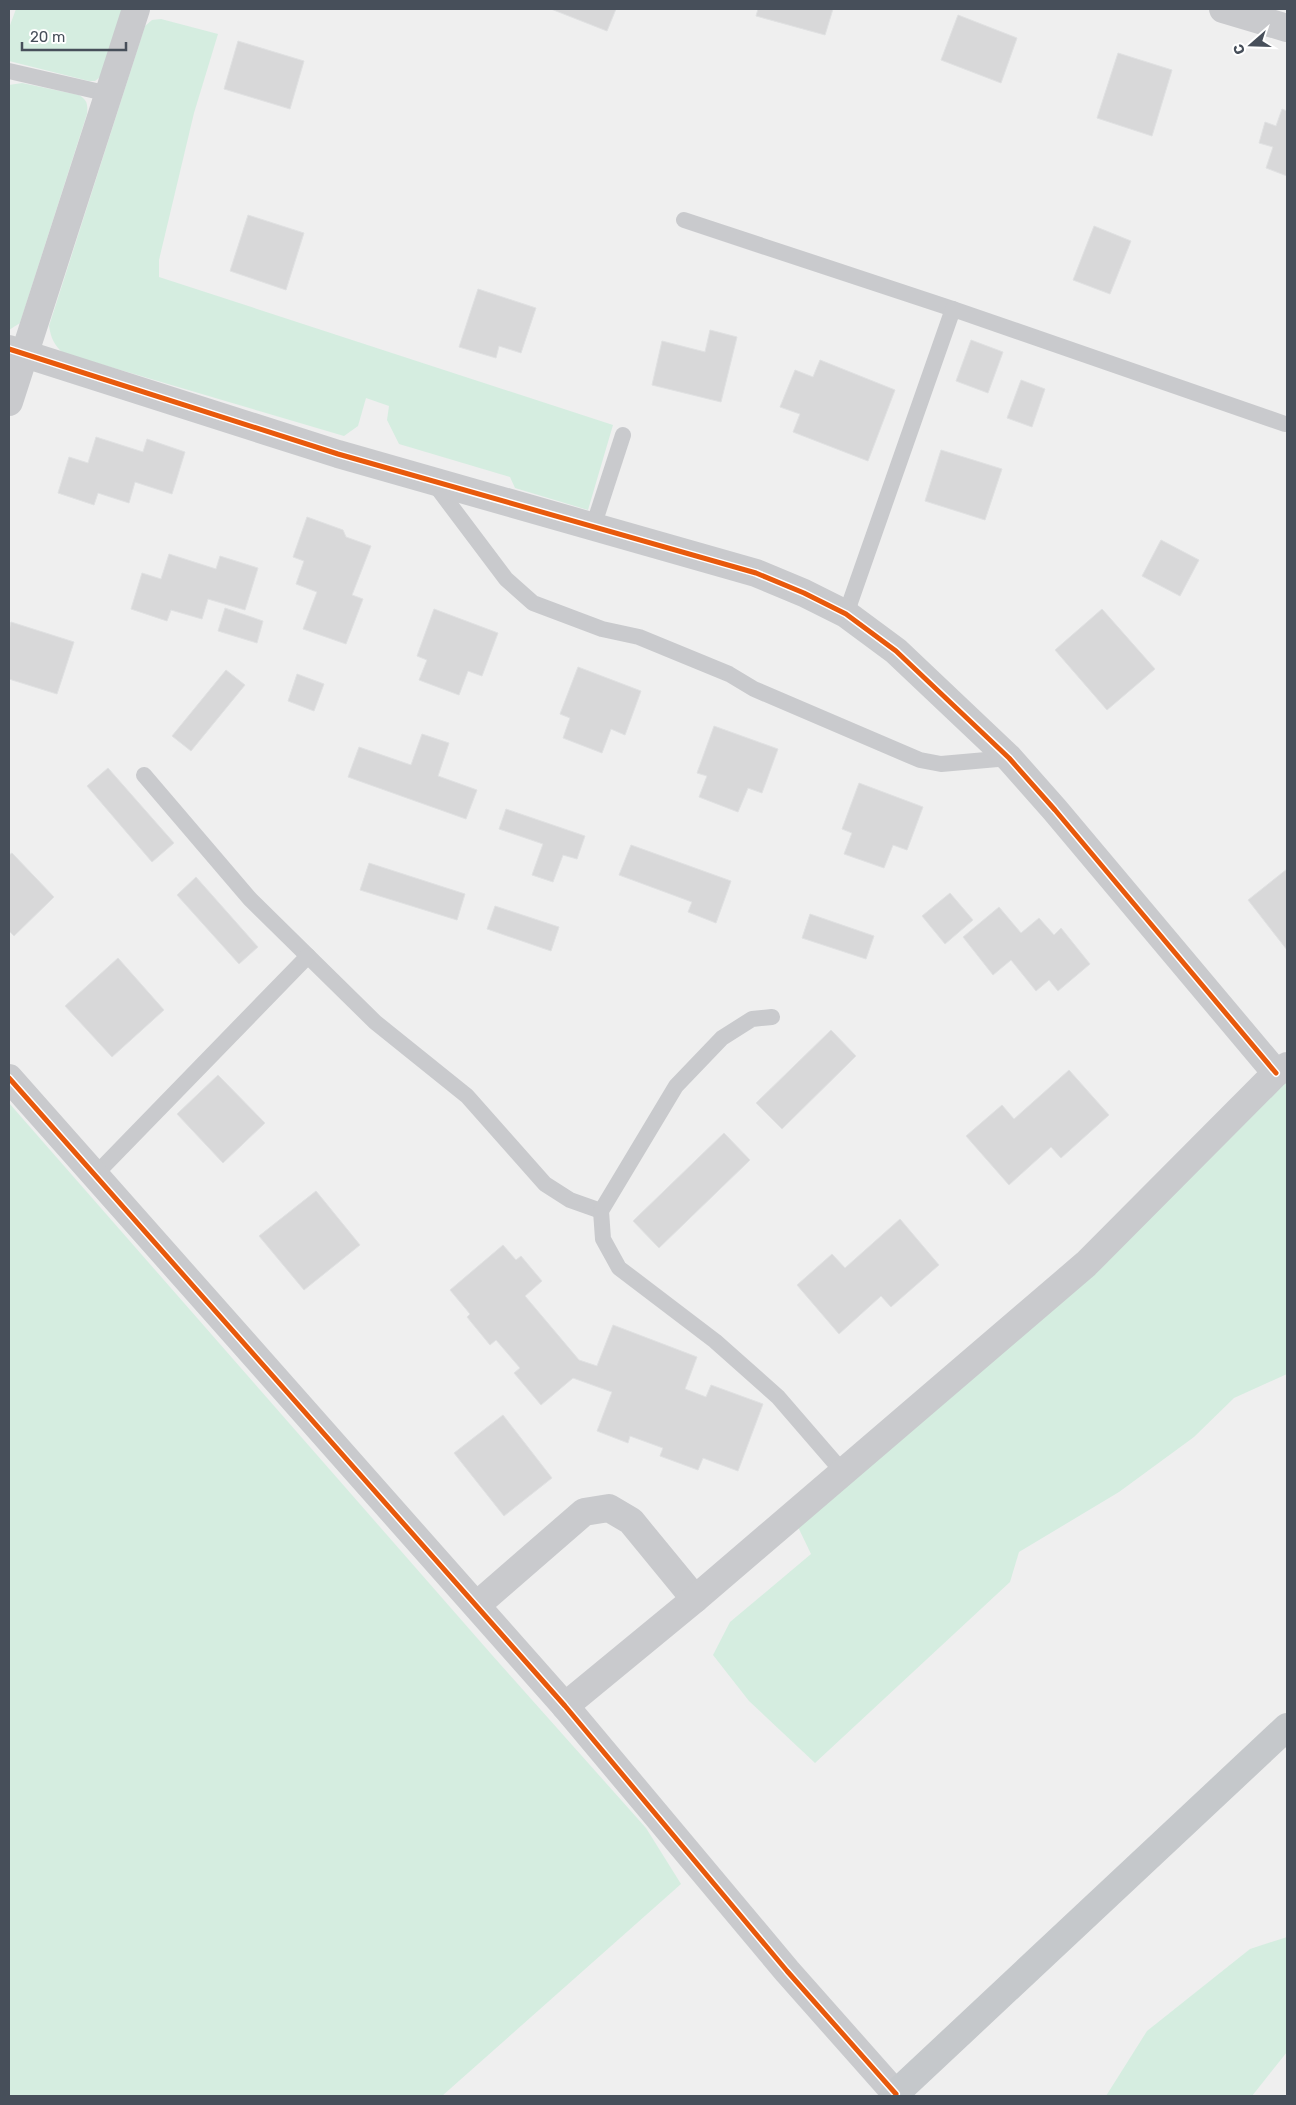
<svg xmlns="http://www.w3.org/2000/svg" width="1296" height="2105" viewBox="0 0 1296 2105" font-family="Rubik,sans-serif">
	<style>
		.green { fill: #d5ede0 }
		.building { fill: #d8d8d9; stroke: #e0e1e2 }
		.lines { fill: none; stroke-linecap: round; stroke-linejoin: round }
		.lane { stroke: #c9cacd; stroke-width: 16 }
		.street { stroke: #c9cacd; stroke-width: 28 }
		.primary { stroke: #c5c8cb; stroke-width: 28 }
		.cycleway-casing { stroke: #fff; stroke-width: 8 }
		.cycleway { stroke: #e8590c; stroke-width: 5 }
	</style>
	<rect width="100%" height="100%" fill="#efefef"/>
	<g class="green">
		<path d="M16,9H126L100,77L95,81H89L9,61V28Z"/>
		<path d="M161,19L218,34L194,113L159,260V277L613,425L588,510L515,488L510,477L399,444L387,420L389,406L366,398L358,426L344,436L63,353C54,345 51,338 49,326L145,26L152,20Z"/>
		<path d="M22,83L79,95C87,100 88,104 87,114L20,323L9,330V85Z"/>
		<path d="M1287,1078V1374L1234,1398L1194,1437L1119,1492L1019,1552L1010,1582L815,1763L749,1701L713,1655L730,1622L811,1554L798,1527Z"/>
		<path d="M9,1103L492,1655L646,1828L681,1884L442,2096H9Z"/>
		<path d="M1287,1937V2052L1252,2096H1106L1147,2031L1250,1949Z"/>
	</g>
	<g class="building">
		<path d="M551,9H616L607,31Z"/>
		<path d="M758,9H833L825,35L756,16Z"/>
		<path d="M958,15L1017,38L1001,83L941,60Z"/>
		<path d="M238,41L304,61L290,109L224,89Z"/>
		<path d="M1118,53L1172,70L1152,136L1097,118Z"/>
		<path d="M1282,109L1287,111V176L1266,168L1273,147L1259,143L1265,122L1276,126Z"/>
		<path d="M248,215L304,233L286,290L230,271Z"/>
		<path d="M1094,226L1131,241L1110,294L1073,280Z"/>
		<path d="M478,289L536,308L521,353L499,346L496,358L459,347Z"/>
		<path d="M710,330L737,337L721,402L652,385L662,341L705,352Z"/>
		<path d="M971,340L1003,352L988,393L956,381Z"/>
		<path d="M820,360L895,390L868,461L793,432L800,414L780,407L795,370L813,377Z"/>
		<path d="M1021,380L1045,389L1032,427L1007,418Z"/>
		<path d="M96,437L143,452L147,439L185,452L172,494L135,482L129,503L98,493L94,505L58,493L69,457L88,463Z"/>
		<path d="M941,450L1002,469L985,520L925,501Z"/>
		<path d="M307,517L343,530L346,537L371,546L352,595L363,599L346,644L303,629L317,592L296,584L304,561L293,557Z"/>
		<path d="M1161,540L1199,560L1180,596L1142,576Z"/>
		<path d="M169,554L216,569L220,556L258,568L245,610L208,599L202,619L171,610L167,621L131,609L142,573L161,579Z"/>
		<path d="M225,608L263,621L257,643L218,631Z"/>
		<path d="M434,609L498,633L482,676L468,671L459,695L419,680L427,660L417,656Z"/>
		<path d="M1102,609L1155,669L1107,710L1055,650Z"/>
		<path d="M11,622L74,642L57,694L9,679V631Z"/>
		<path d="M578,667L641,691L625,735L611,729L602,753L563,738L570,718L560,714Z"/>
		<path d="M226,670L245,685L191,751L172,736Z"/>
		<path d="M297,674L324,684L314,711L288,701Z"/>
		<path d="M714,726L778,749L762,793L748,788L738,812L699,797L707,776L697,773Z"/>
		<path d="M422,734L449,743L438,776L477,790L466,819L348,777L359,747L411,765Z"/>
		<path d="M108,768L174,843L152,862L87,786Z"/>
		<path d="M859,783L923,807L907,850L893,845L884,868L844,854L852,833L842,829Z"/>
		<path d="M506,809L585,836L577,859L563,855L553,882L532,875L543,844L499,829Z"/>
		<path d="M631,845L731,881L716,923L688,912L692,902L619,875Z"/>
		<path d="M12,853L54,897L14,936L9,931V855Z"/>
		<path d="M369,863L465,894L457,920L360,890Z"/>
		<path d="M1287,869V950L1248,900Z"/>
		<path d="M196,877L258,947L239,964L177,895Z"/>
		<path d="M950,893L973,920L945,944L922,916Z"/>
		<path d="M495,906L559,927L551,951L487,929Z"/>
		<path d="M999,907L1021,933L1039,918L1054,935L1061,928L1090,964L1058,991L1049,980L1036,991L1011,960L993,975L963,937Z"/>
		<path d="M810,914L874,936L866,959L802,938Z"/>
		<path d="M118,958L164,1010L112,1057L65,1006Z"/>
		<path d="M831,1030L856,1056L782,1129L756,1103Z"/>
		<path d="M1069,1070L1109,1115L1061,1158L1051,1147L1009,1185L966,1136L1002,1105L1014,1119Z"/>
		<path d="M218,1075L265,1123L223,1163L177,1114Z"/>
		<path d="M724,1133L750,1160L659,1248L633,1221Z"/>
		<path d="M316,1191L360,1245L304,1290L259,1236Z"/>
		<path d="M900,1219L939,1265L891,1307L881,1296L839,1334L797,1285L832,1254L845,1268Z"/>
		<path d="M503,1245L516,1260L521,1256L542,1281L525,1296L579,1360L597,1366L613,1325L697,1357L685,1389L706,1397L711,1385L763,1404L738,1471L703,1458L698,1470L660,1456L663,1448L630,1436L628,1443L597,1431L612,1392L573,1378L541,1405L514,1373L520,1368L496,1340L490,1345L467,1317L470,1314L450,1290Z"/>
		<path d="M503,1415L552,1478L504,1516L454,1453Z"/>
	</g>
	<g class="lines">
		<g class="lane">
			<path d="M9,71L109,94"/>
			<path d="M684,220L953,309L1285,424"/>
			<path d="M433,482L506,579L533,603L602,629L639,637L729,674L754,689L920,760L941,764L1009,758"/>
			<path d="M593,527L623,435"/>
			<path d="M846,614L953,309"/>
			<path d="M144,775L250,899L375,1022L467,1096L545,1184L570,1200L601,1211"/>
			<path d="M772,1017L752,1019L722,1038L676,1086L601,1211L603,1239L619,1268L715,1341L778,1397L842,1471"/>
			<path d="M95,1175L308,956"/>
		</g>
		<g class="street">
			<path d="M1223,9L1287,28"/>
			<path d="M9,349L338,454L756,573L804,593L846,614L896,651L1009,758L1055,810L1276,1073"/>
			<path d="M9,402L136,9"/>
			<path d="M9,1078L565,1706L787,1971L896,2094"/>
			<path d="M477,1605L584,1512L609,1508L631,1521L695,1599"/>
			<path d="M565,1706L695,1599L1086,1264L1276,1073L1287,1066"/>
		</g>
		<path class="primary" d="M893,2096L1287,1727"/>
		<defs>
			<g id="cycleway">
				<path d="M9,349L338,454L756,573L804,593L846,614L896,651L1009,758L1055,810L1276,1073"/>
				<path d="M9,1078L565,1706L787,1971L896,2094"/>
			</g>
		</defs>
		<use href="#cycleway" class="cycleway-casing"/>
		<use href="#cycleway" class="cycleway"/>
	</g>
	<rect width="1296" height="2105" fill="none" stroke="#474f5a" stroke-width="20"/>
	<g transform="translate(1251 45) rotate(250)" stroke="#ffffff" stroke-width="4" paint-order="stroke">
	<path d="M0-4L9 19L0 12L-9 19Z" fill="#474f5a"/>
	<text y="-8" font-size="14" font-weight="bold" text-anchor="middle" fill="#474f5a">С</text>
	</g>
	<path d="M22 42v8h104v-8" fill="none" stroke="#474f5a" stroke-width="2.5"/>
	<text x="30" y="42" font-size="15" fill="#474f5a" stroke="#ffffff" stroke-width="4" paint-order="stroke">20 m</text>
</svg>
